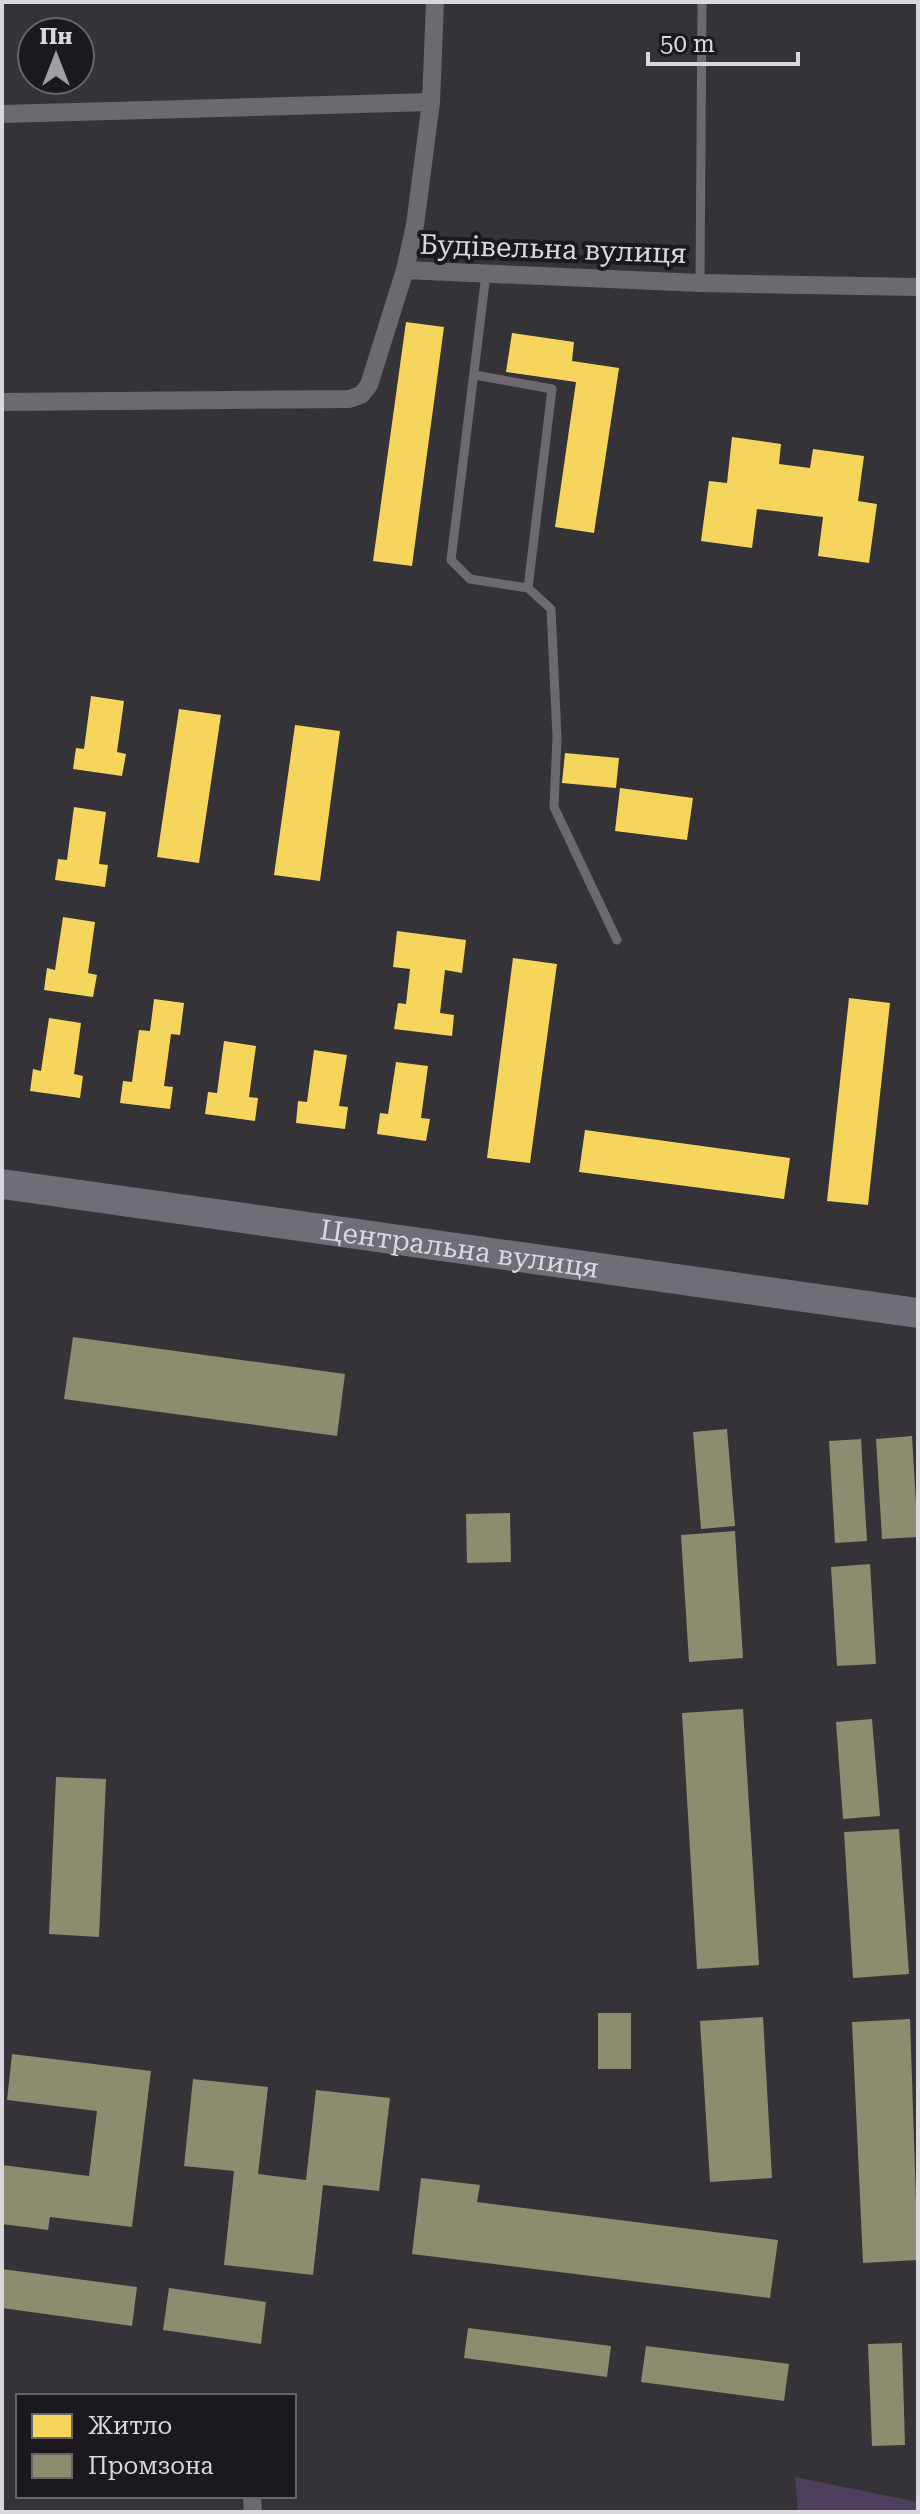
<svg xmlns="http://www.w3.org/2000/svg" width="920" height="2514" viewBox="0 0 920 2514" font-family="'Roboto Serif',serif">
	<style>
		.green { fill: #4b3f5b }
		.homes { fill: #f6d55c }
		.industry { fill: #8c8c6e }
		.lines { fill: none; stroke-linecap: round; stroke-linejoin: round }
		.service { stroke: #6c6a70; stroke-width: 9 }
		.minor { stroke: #6c6a70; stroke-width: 18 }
		.trunk { stroke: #716d76; stroke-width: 30 }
		.labels { text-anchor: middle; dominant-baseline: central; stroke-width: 8; stroke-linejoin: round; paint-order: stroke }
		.street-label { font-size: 28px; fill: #dad8de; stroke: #1b191d }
	</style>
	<rect width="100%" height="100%" fill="#353337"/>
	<path class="green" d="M795,2477L918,2502V2512H798Z"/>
	<g class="homes">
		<path d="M406,322L444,327L412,566L373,561Z"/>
		<path d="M512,333L574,342L572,361L619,368L594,533L555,527L576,382L506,372Z"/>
		<path d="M732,437L781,444L779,464L810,468L813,449L864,456L858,501L877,504L869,563L818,556L823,517L757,509L752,548L701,541L709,481L727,483Z"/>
		<path d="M91,696L124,701L117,752L126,754L122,776L73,769L76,748L84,749Z"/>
		<path d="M179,709L221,715L199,863L157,857Z"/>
		<path d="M295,725L340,731L320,881L274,875Z"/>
		<path d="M565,753L619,758L616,788L562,783Z"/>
		<path d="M620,788L693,798L687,840L615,831Z"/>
		<path d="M74,807L106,812L99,864L108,865L105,887L55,880L58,859L67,860Z"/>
		<path d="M63,917L95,922L88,973L97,975L93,997L44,990L47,968L55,970Z"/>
		<path d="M397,931L466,940L462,973L445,970L440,1013L454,1015L452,1036L394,1029L398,1003L406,1004L410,969L393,967Z"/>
		<path d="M513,958L557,964L530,1163L487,1158Z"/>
		<path d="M849,998L890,1003L868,1205L827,1201Z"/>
		<path d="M154,999L184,1003L180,1035L171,1034L164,1086L173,1087L170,1109L120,1103L123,1081L132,1082L139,1030L150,1031Z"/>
		<path d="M49,1018L81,1023L74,1074L83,1076L80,1098L30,1091L33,1069L41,1071Z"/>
		<path d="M224,1041L256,1046L249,1097L258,1098L255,1121L205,1114L208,1092L217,1093Z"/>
		<path d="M314,1050L347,1055L339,1106L348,1107L345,1129L296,1123L298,1101L307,1102Z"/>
		<path d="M396,1062L428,1066L421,1118L430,1119L426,1141L377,1134L380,1113L388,1114Z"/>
		<path d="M585,1130L790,1158L784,1199L579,1172Z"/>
	</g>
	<g class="industry">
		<path d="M73,1337L345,1374L337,1436L64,1399Z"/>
		<path d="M727,1429L735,1526L701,1529L693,1432Z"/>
		<path d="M912,1436L918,1537L882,1539L876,1439Z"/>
		<path d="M861,1439L867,1541L835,1543L829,1441Z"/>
		<path d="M510,1513L511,1562L467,1563L466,1514Z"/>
		<path d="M735,1531L743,1658L689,1662L681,1535Z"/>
		<path d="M870,1564L876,1664L837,1666L831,1567Z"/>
		<path d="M743,1709L759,1965L697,1969L682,1713Z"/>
		<path d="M872,1719L880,1816L843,1819L836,1722Z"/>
		<path d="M56,1777L106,1779L99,1937L49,1934Z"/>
		<path d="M899,1829L909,1974L853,1978L844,1832Z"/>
		<rect x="598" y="2013" width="33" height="56"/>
		<path d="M763,2017L772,2178L710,2182L700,2021Z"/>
		<path d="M910,2019L918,2260L863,2263L852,2022Z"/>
		<path d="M12,2054L151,2071L132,2227L50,2217L48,2230L2,2224V2165L89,2176L97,2111L7,2100Z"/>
		<path d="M193,2079L268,2087L258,2174L306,2180L316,2090L390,2098L379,2191L323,2185L313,2275L224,2265L234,2171L184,2166Z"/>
		<path d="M421,2178L480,2185L477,2202L778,2240L770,2298L412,2254Z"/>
		<path d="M2,2269L137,2287L132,2326L2,2308Z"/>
		<path d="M169,2288L266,2302L261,2344L163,2330Z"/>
		<path d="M468,2328L611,2346L607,2377L464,2358Z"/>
		<path d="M902,2343L905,2445L872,2446L868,2344Z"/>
		<path d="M646,2346L789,2364L784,2401L641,2382Z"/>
	</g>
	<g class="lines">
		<g class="service">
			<path d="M486,274L451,560L470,579L528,588L551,609L557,737L554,807L617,940"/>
			<path d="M700,283L702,2"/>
			<path d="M475,375L552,389L528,588"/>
		</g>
		<g class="minor">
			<path d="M2,114L431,102L435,2"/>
			<path d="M405,270L415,225L431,102"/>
			<path d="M2,402L349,399L361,395L369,385L405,270L700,283L918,287"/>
			<path d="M252,2496L253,2512"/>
		</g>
		<path class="trunk" id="s1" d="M2,1184L918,1313"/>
	</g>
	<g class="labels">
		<g class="street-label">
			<text transform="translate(553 249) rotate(2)">Будівельна вулиця</text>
			<text stroke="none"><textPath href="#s1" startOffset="462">Центральна вулиця</textPath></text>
		</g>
	</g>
	<rect width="920" height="2514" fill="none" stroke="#dad8de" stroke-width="8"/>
	<rect x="16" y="2394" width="280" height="104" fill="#1b191d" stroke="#67656a" stroke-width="2"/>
	<rect x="32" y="2414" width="40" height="24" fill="#f6d55c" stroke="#67656a" stroke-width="2"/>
	<text x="88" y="2434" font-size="24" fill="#dad8de">Житло</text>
	<rect x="32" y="2454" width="40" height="24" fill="#8c8c6e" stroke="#67656a" stroke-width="2"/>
	<text x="88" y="2474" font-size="24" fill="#dad8de">Промзона</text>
	<g transform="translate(56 56)"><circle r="38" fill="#1b191d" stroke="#67656a" stroke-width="2"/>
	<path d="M0-6L14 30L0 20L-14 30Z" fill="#a09ea4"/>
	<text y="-12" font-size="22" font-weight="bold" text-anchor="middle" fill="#dad8de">Пн</text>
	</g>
	<path d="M648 52v12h150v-12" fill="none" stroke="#dad8de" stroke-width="4"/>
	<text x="660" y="52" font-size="24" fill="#dad8de" stroke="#1b191d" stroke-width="6" paint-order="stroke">50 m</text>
</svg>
